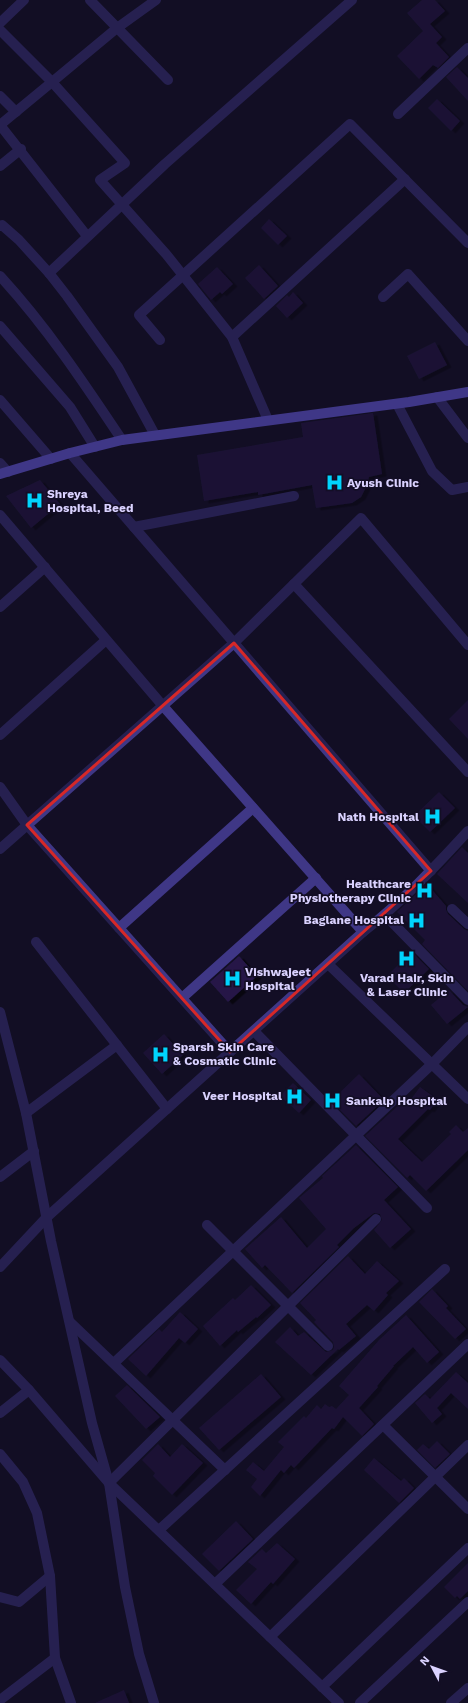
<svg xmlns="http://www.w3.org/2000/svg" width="468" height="1703" viewBox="0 0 468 1703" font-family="'Work Sans',sans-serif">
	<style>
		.building { fill: #251947; filter: url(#shadow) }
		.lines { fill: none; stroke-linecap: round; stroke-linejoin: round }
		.minor { stroke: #3f3786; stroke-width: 10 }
		.tertiary { stroke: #3f3786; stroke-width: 10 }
		.secondary { stroke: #7669ff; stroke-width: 10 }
		.marked { fill: none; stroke: #d62828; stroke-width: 3; stroke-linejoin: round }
		.labels { text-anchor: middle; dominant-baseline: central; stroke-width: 3.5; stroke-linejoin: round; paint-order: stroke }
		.poi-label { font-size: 12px; font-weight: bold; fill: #dad2ff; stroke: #130e25; text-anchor: start }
	</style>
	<defs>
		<filter id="shadow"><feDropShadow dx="4.5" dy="2.5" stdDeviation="0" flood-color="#0009"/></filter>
	</defs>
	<rect width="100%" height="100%" fill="#130e25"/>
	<g class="building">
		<path d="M422,0H435L445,11L430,24L442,37L436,43L449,57L438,68L433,65L419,79L397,56L423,31L407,13Z"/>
		<path d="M457,67L468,78V101L446,77Z"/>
		<path d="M437,99L460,121L451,131L428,108Z"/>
		<path d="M269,219L287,236L278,245L261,228Z"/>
		<path d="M259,265L278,286L264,299L245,278Z"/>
		<path d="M217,267L233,284L222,294L220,292L211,300L198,284Z"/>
		<path d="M293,292L303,303L287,318L276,306L287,295L289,297Z"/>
		<path d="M435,342L447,365L419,379L407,356Z"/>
		<path d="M373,413L382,474L369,477L367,485L361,497L352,503L316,508L312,485L258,495V492L204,501L197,455L303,437L301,423Z"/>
		<path d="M40,480L60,504L31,528L6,496Z"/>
		<path d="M468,700V739L449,719Z"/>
		<path d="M439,792L455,808L430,832L414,816Z"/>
		<path d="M462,847L468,853V903L437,874Z"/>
		<path d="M427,884L446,906V910L448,914L464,929L468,931V991L422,944L425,940L397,912Z"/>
		<path d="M413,953L429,969L404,993L387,976L407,956L409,958Z"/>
		<path d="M239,956L257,976L228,1002L210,982Z"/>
		<path d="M449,990L463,1005L468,1007L447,1024L431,1005Z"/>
		<path d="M164,1034L183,1055L162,1074L143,1053Z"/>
		<path d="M359,1074L384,1100L356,1126L331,1101Z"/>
		<path d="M293,1083L311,1100L299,1113L280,1096Z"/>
		<path d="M420,1087L438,1100L430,1110L428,1109L398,1139L422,1162L451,1134L449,1132L456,1125L463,1132L468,1128V1150L426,1191L410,1175L407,1178L365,1136L402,1102L406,1106Z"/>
		<path d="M356,1145L398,1187L384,1200L411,1229L390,1248L374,1230L382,1220L380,1214L374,1213L354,1228L337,1245L339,1247L292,1293L265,1265L262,1268L245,1249L281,1217L307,1248L326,1229L299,1198L323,1178L322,1176Z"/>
		<path d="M348,1256L365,1274L377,1261L399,1281L386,1293L388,1295L374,1311L367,1305L346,1324L356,1336L339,1350L338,1349L311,1375L275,1342L290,1327L298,1336L304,1332L326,1352L333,1350L334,1347L333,1342L314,1322L316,1320L300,1303Z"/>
		<path d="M251,1285L271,1305L257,1318L256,1317L238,1332L237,1330L220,1346L203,1326L220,1310L233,1298L235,1300Z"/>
		<path d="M432,1289L448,1306L446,1308L466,1329L455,1339L419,1302Z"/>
		<path d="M180,1312L198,1329L185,1343L179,1338L146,1376L128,1359L159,1329L162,1332Z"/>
		<path d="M406,1315L439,1352L427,1363L413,1347L393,1366H394L377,1386L378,1387L359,1408L374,1424L362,1436L343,1417L334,1429L332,1428L294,1468L291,1465L284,1473L281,1470L260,1496L251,1487L257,1479L246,1470L253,1462L264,1471L284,1447L278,1442L304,1416L306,1418L317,1405L321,1409L325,1404L329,1407L332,1406L336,1409L349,1395L339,1386L379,1340Z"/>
		<path d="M456,1372L468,1383V1409L451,1393L437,1408L442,1414L432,1423L415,1403L425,1394L430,1399Z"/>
		<path d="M261,1374L281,1397L219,1450L199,1428Z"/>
		<path d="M127,1385L160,1417L146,1429L115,1396Z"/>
		<path d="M437,1441L450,1454L435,1468L417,1450L423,1444L429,1449Z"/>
		<path d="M158,1444L170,1457L182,1444L203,1463L172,1495L153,1476L155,1473L142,1460Z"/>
		<path d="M374,1458L401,1481L404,1478L414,1488L399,1503L364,1470Z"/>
		<path d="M236,1521L253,1539L219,1571L202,1554Z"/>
		<path d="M277,1543L295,1559L273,1584L271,1582L251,1604L236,1590L257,1569L248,1562L262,1549L266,1553Z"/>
		<path d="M468,1563V1591L460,1599L457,1596L455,1598L444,1587Z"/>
		<path d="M124,1690L129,1703H95Z"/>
	</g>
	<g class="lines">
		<g class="minor">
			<path d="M90,0L168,80"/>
			<path d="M156,0L117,28L52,82L125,163L100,180L166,254L232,337L268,420"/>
			<path d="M0,23L24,0"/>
			<path d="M0,30L52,82L0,125L87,236"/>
			<path d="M0,96L16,112"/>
			<path d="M398,114L468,48"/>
			<path d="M0,166L21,149"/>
			<path d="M0,226L2,225L19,240L49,273L67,296L118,367L155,435"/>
			<path d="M49,273L165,164L352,0"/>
			<path d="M0,276C46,326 84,383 122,440"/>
			<path d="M383,297L408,274L468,341"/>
			<path d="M0,326L70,407L95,447"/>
			<path d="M232,337L405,179"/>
			<path d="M160,340L139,315L350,124L468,243"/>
			<path d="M437,397L468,438"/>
			<path d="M0,400L51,459"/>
			<path d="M397,404L432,471L452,490L468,487"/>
			<path d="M70,453L431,871"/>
			<path d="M0,463L8,472"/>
			<path d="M0,515L163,706L363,932"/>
			<path d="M134,527L294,496"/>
			<path d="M294,584L468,772"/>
			<path d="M0,607L45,567"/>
			<path d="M0,735L106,640"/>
			<path d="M0,787L27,825L230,1052"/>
			<path d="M0,849L234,643L361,518L468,645"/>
			<path d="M452,909L468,924"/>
			<path d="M385,915L468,1000"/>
			<path d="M119,928L253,808"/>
			<path d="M36,942L167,1109"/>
			<path d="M328,964L468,1099"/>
			<path d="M182,998L316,878"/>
			<path d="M254,1031L427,1208"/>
			<path d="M26,1113L117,1045"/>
			<path d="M0,1177L34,1151"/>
			<path d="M207,1225L328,1346"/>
			<path d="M0,1267L47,1217L363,932C402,902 435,867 468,831"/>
			<path d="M70,1322L225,1470"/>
			<path d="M0,1360L29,1390L109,1483L339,1703"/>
			<path d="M114,1363L432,1064L468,1027"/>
			<path d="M0,1413L29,1390"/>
			<path d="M383,1425L468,1509"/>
			<path d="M0,1454L23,1482L37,1513L50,1576L55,1658L71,1703"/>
			<path d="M109,1483L376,1219"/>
			<path d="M159,1530L445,1269"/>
			<path d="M215,1584L468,1344"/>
			<path d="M0,1597L19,1602L50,1576"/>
			<path d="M270,1637L468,1445"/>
			<path d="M322,1687L468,1548"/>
			<path d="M0,1700L55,1658"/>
			<path d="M360,1703L468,1602"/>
			<path d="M451,1703L468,1688"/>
		</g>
		<path class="tertiary" d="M0,1012L26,1113L51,1241L92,1423L109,1483L125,1587L139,1654L154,1703"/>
		<path class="secondary" d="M0,474L70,453L122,440L409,402L468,392"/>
	</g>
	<path d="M0 0H468V1703H0ZM234,643L431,871L230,1052L27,825Z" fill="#130e25" fill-opacity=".55" fill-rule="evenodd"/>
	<path class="marked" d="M234,643L431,871L230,1052L27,825Z"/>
	<defs>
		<symbol id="hospital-bare" viewBox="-9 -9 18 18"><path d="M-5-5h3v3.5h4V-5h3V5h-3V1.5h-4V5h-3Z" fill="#00d4fd" stroke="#130e25" stroke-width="2.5" paint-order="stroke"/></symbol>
	</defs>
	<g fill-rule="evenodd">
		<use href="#hospital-bare" x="322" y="470" width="25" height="25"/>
		<use href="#hospital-bare" x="22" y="488" width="25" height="25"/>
		<use href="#hospital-bare" x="420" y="804" width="25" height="25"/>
		<use href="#hospital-bare" x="412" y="878" width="25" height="25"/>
		<use href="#hospital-bare" x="404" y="908" width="25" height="25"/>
		<use href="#hospital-bare" x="394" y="946" width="25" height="25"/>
		<use href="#hospital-bare" x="220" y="966" width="25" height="25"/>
		<use href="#hospital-bare" x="148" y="1042" width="25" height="25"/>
		<use href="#hospital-bare" x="282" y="1084" width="25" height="25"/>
		<use href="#hospital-bare" x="320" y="1088" width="25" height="25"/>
	</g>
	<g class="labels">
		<g class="poi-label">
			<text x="347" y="483">Ayush Clinic</text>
			<text x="47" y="494">Shreya<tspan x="47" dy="14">Hospital, Beed</tspan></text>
			<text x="419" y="817" text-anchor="end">Nath Hospital</text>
			<text x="411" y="884" text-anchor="end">Healthcare<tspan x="411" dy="14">Physiotherapy Clinic</tspan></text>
			<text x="404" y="920" text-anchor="end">Baglane Hospital</text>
			<text x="245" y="972">Vishwajeet<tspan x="245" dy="14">Hospital</tspan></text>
			<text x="407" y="978" text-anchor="middle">Varad Hair, Skin<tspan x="407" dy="14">&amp; Laser Clinic</tspan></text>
			<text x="173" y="1047">Sparsh Skin Care<tspan x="173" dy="14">&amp; Cosmatic Clinic</tspan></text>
			<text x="282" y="1096" text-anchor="end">Veer Hospital</text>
			<text x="346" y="1101">Sankalp Hospital</text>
		</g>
	</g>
	<g transform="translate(432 1667) rotate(311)" stroke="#130e25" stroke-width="3" paint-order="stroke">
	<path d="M0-3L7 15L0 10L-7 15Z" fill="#dad2ff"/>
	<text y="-6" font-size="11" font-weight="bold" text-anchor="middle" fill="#dad2ff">N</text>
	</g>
</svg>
